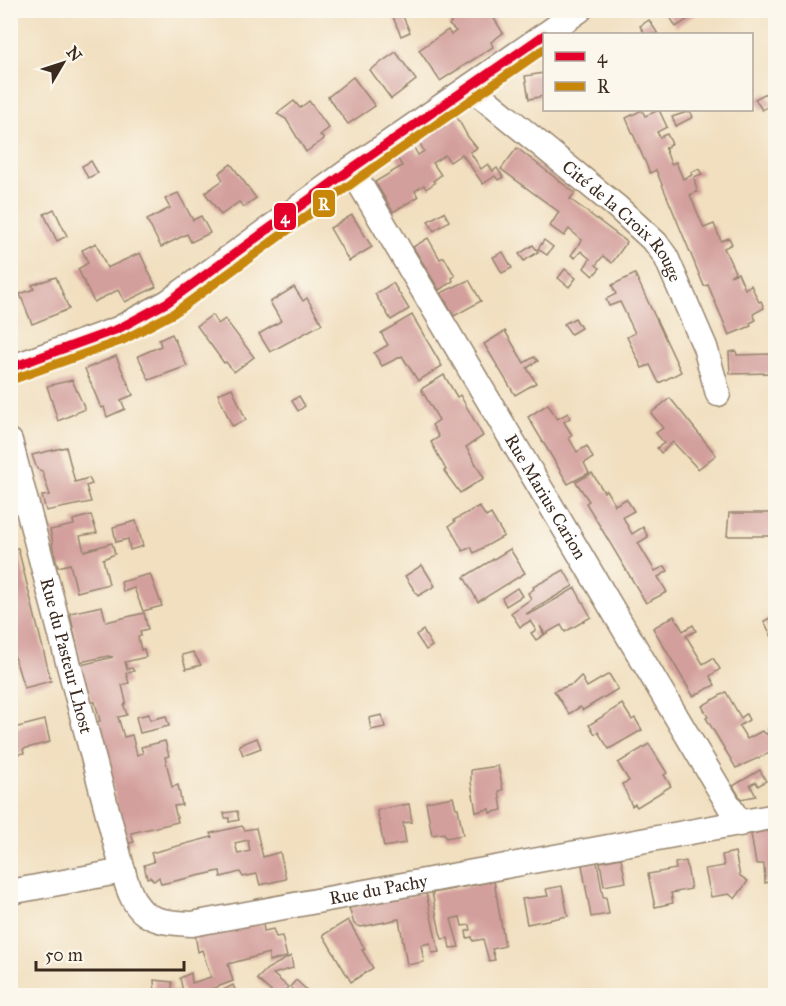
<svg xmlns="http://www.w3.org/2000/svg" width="786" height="1006" viewBox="0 0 786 1006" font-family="'IM FELL Great Primer',serif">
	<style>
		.building { fill: #d39f9c; fill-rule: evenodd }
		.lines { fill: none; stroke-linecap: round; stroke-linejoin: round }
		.minor-casing { stroke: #96846e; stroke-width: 27 }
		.minor { stroke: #fff; stroke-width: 24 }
		.bus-1-casing { stroke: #fbf7ec; stroke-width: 14 }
		.bus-2-casing { stroke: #fbf7ec; stroke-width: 14 }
		.bus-1 { stroke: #e4002b; stroke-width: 9 }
		.bus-2 { stroke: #c88708; stroke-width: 9 }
		.labels { text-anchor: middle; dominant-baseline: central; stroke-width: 5; stroke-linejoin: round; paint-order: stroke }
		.street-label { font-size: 18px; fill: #3b2a1e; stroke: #fbf7ec }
		.line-badge { stroke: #fbf7ec; stroke-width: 2 }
		.badge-label { font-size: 16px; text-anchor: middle; font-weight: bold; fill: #fff }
	</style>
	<rect width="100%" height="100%" fill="#fbf7ec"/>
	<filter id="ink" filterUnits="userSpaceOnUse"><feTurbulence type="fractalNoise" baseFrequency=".0167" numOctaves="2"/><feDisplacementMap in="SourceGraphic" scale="12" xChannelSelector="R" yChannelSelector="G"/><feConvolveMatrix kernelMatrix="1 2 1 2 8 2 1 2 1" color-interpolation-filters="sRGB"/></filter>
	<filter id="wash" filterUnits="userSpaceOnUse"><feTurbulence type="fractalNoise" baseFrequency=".008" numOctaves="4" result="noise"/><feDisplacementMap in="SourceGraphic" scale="24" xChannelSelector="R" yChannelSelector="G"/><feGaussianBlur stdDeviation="1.35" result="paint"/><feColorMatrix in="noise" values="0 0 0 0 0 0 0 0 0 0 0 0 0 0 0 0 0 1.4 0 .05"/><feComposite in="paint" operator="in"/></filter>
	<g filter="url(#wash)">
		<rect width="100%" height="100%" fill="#f1dfbf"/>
		<g id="blocks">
			<g class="building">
				<path d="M390,10H400L410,32L401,36Z"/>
				<path d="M448,10H489L503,33L491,42L493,47L440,81L419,50L448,30L451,35L456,31L449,25L451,22L449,19L451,17Z"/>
				<path d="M666,10H702L676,27Z"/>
				<path d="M649,20L658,34H645L640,26Z"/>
				<path d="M396,52L416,80L391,99L370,70Z"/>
				<path d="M544,73V96L529,99L525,76Z"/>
				<path d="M353,77L375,106L348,124L328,97Z"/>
				<path d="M766,93L773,104L762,110L755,99Z"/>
				<path d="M294,101L300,108L309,101L329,128L320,135L324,139L306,152L286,119L277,114Z"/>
				<path d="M642,110L645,116L659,110L667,127L657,132L660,137L667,134L672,144L665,148L671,164L676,162L683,179L692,175L691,172L699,169L702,174L694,177L697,192L690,195L704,228L714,224L721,241L729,238L732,244L724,248L735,272L730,276L738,273L745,289L751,285L759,302L761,301L764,308L753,314L756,320L750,323L751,326L729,335L708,285L704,286L656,170L650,173L626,118Z"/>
				<path d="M690,111L693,117L676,126L672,117Z"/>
				<path d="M454,112L468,137L477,148L470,152L481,169L488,164L493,171L497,168L503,177L498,180L495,176L483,184L462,154L450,162L445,155L433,163L441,175L433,181L435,183L426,189L424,185L415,191L418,197L393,212L375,182L402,166L394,153L409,143L410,146L412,144L418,155L424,151L417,138Z"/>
				<path d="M517,148L575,193L570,199L627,242L612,263L603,256L596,265L600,268L593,276L584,268L590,259L581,251L575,258L571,255L582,240L569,229L564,236L550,226L559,212L501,169Z"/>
				<path d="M91,161L98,173L88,178L82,166Z"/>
				<path d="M231,164L256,198L244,207L239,202L221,215L205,193L223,180L219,173Z"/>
				<path d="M178,193L193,220L201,216L210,233L191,242L187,234L161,247L147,220L170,208L165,199Z"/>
				<path d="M54,209L67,236L57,241L44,214Z"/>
				<path d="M444,212L449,221L434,231L428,221Z"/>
				<path d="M352,215L372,247L349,261L330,228Z"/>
				<path d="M428,238L440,259L444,257L455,276L452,278L453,281L439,290L413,247Z"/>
				<path d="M544,240L553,247L547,255L538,249Z"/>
				<path d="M96,243L107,268L140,253L156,287L125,302L118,290L94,302L78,269L88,263L82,250Z"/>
				<path d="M533,245L538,252L524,261L519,254Z"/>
				<path d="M503,252L512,268L502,273L493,257Z"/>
				<path d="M565,269L576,278L569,287L558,278Z"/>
				<path d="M635,274L681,372L659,383L650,365L642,368L627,337L635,333L620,302L609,306L606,299L616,294L612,285Z"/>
				<path d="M56,277L69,309L32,324L20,294L34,289L32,285Z"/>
				<path d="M469,280L481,301L454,316L441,293Z"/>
				<path d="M393,283L409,309L391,320L375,294Z"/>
				<path d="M294,287L303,301L307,298L322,324L270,352L259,334L281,321L270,302Z"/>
				<path d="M212,315L218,324L225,319L254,357L234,372L226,362L224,363L197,326Z"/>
				<path d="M412,315L442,366L418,381L402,356L382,366L374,353L388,345L381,333Z"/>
				<path d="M575,318L581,328L571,334L564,324Z"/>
				<path d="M505,331L524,363L534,357L538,361L527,368L536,383L515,395L484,344Z"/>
				<path d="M172,334L187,366L149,380L138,356L161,346L159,340Z"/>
				<path d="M772,350H776V373L730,374L729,352L736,351L737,355L773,354Z"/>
				<path d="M116,356L133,395L121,400L125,409L107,417L104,407L101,408L85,369Z"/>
				<path d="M444,375L457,397L460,395L483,436L466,447L484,478L460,493L444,471L446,470L431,442L439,437L432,425L439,420L421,389Z"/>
				<path d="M72,380L85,409L58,421L47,386Z"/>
				<path d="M232,388L246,420L232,426L218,394Z"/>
				<path d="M299,396L305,406L298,411L292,401Z"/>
				<path d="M670,398L716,455L698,469L673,442L661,453L657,448L664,443L656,433L663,428L651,413Z"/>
				<path d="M548,404L557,419L568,413L570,418L564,422L572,435L569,438L577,452L587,446L593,458L584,463L589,473L568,484L528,417Z"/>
				<path d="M66,447L75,482L89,478L92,484L86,486L91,502L46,511L42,496L50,495L42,471L37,469L32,455Z"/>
				<path d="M592,473L604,492L606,490L615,505L626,499L629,503L634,511L623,517L632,534L643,527L648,537L638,543L655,571L665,566L668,571L658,577L667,592L646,603L586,503L589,501L576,482Z"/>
				<path d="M479,506L486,517L491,514L504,536L474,553L471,547L463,551L449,526L455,522L454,520Z"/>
				<path d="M729,513H776V536H727Z"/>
				<path d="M91,515L97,533L80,536L84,551L112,543L115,554L103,559L109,584L77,592L70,564L58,567L52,544L53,543L50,530L74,525L73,520Z"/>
				<path d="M136,521L143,546L130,550L128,539L116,542L113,527Z"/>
				<path d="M18,548L51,681L24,688L14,655L15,659L10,660V550Z"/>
				<path d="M510,549L525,573L478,602L464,577Z"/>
				<path d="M422,565L435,586L418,596L405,576Z"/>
				<path d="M564,570L573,586L526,614L534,612L575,588L591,617L565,632L561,625L545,634L540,626L544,635L536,640L531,633L536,630L530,621L520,627L511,613L531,599L528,593L534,589L533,587Z"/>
				<path d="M150,574L162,606L143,611L134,588L123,592L121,582Z"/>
				<path d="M517,588L522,596L506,606L502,598Z"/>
				<path d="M102,606L106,622L144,613L148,629L140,631L141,636L138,637L141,650L144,649L146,657L125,662L127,669L132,668L134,671L126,673L129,683L122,685L126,702L124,706L127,715L118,717L124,737L132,735L137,755L143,753L141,747L165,741L169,756L165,757L172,787L178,785L182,805L174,806L178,822L131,833L134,842L126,844L97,722L100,721L95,702H91L81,665L113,657L108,656L80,662L70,613Z"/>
				<path d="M776,615V635L772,637L764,621Z"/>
				<path d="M674,616L683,631L693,625L696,631L686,636L703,664L713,658L720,669L710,676L715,685L693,696L653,628Z"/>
				<path d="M423,630L432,646L426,650L416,635Z"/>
				<path d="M193,652L201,665L186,669L182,655Z"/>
				<path d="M609,674L618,689L583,710L580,707L569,714L554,691L573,684L581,676L587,687Z"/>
				<path d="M726,692L741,718L746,714L749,720L739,726L747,739L762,731L766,734H767L769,731L768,729L776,724V750L736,768L706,718L708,717L702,706Z"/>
				<path d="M622,704L632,720L635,718L642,730L609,749L598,732L595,734L589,725Z"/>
				<path d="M149,714L150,720L166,716L169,726L140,733L136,717Z"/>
				<path d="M382,715L385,727L371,730L369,718Z"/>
				<path d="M45,720L50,742L23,749L24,753L10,756V729Z"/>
				<path d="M257,738L261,748L243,755L239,745Z"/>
				<path d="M649,744L667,773L664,775L671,786L637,807L635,804L632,806L622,784L629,781L618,763Z"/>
				<path d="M498,766L503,790L499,791L502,810L490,813L489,809L476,812L471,782V770Z"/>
				<path d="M760,770L766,781L758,786L756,782L750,785L756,796L741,799L733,786Z"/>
				<path d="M453,797L456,808H458L463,835L446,838L444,833L432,835L426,802Z"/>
				<path d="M409,804L412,822L403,823L406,843L384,847L377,810Z"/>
				<path d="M237,811L239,820L229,822V818H225L224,813Z"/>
				<path d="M242,826L245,830L256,828L263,857L280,852L286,879L260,885L257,874L243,877L240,872L221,877L220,871L161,884L159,877L154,881L150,877L147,878L144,865L154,862L151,853L212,837L211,833ZM248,840L250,851L238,854L235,843Z"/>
				<path d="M776,829V876L773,877V881L765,883L764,864H756L751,834Z"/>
				<path d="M735,852L740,876L748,881L735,899L729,894L711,897L705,869L724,866L722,855Z"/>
				<path d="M621,858L626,882L604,886L600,862Z"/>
				<path d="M686,861L691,889L671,893L673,903L655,907L648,874L676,869L675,863Z"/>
				<path d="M597,862L603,897H606L609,914L591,917L582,865Z"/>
				<path d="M494,881L505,946L492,949L495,960L489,961L483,939L473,941L472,937L467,938L466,931L471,930L470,925L462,926L460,917L451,919L459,947L450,948L448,938L442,939L440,932L432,893Z"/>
				<path d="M562,886L568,916L527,924L522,899L548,896L546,889Z"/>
				<path d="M426,893L439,952L432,953L430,943L421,945L424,962L407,965L399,919L361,927L354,924L349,908Z"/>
				<path d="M348,920L365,949L362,950L373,968L351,982L323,935Z"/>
				<path d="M263,923L264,931L273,929L276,937L282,936L287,957L269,961V953L228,964L233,981L212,989L215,994L233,985L238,996H184L180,978L191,973L192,983L211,977L202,950L198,952L195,934Z"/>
				<path d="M291,956L293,968L273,974L288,987L280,996H276L257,979L267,969Z"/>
				<path d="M154,980L172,982V991H177V996H155Z"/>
				<path d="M296,980L309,992L306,996H301L290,987Z"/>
			</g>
		</g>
	</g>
	<g filter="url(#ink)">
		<use href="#blocks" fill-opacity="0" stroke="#96846e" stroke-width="1.5"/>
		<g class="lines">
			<defs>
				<g id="minor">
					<path d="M546,34L580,10"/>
					<path id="s1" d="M470,87L617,207L656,243L666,257L705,347L718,394"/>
					<path id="s2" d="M351,169L740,824"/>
					<path d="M10,368L118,329L168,302L351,169L544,35"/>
					<path id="s3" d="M10,441L123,871"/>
					<path id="s4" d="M10,892L123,871C135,916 147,922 192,924L776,816"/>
				</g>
			</defs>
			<use href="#minor" class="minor-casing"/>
			<use href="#minor" class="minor"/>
			<defs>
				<path id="bus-1" d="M10,368L118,329L168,302L351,169L544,35"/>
				<path id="bus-2" d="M14,379L123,340L174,313L358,179L544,49"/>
			</defs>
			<use href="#bus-1" class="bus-1-casing"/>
			<use href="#bus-2" class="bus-2-casing"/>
			<use href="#bus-1" class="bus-1"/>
			<use href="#bus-2" class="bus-2"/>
		</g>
	</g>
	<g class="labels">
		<g class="street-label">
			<text stroke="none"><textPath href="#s1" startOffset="204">Cité de la Croix Rouge</textPath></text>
			<text stroke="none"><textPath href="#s2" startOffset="381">Rue Marius Carion</textPath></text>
			<text stroke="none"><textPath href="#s3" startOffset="222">Rue du Pasteur Lhost</textPath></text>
			<text stroke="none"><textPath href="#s4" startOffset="402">Rue du Pachy</textPath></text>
		</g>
	</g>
	<g class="line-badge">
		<rect x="312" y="189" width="24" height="29" rx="6" fill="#c88708"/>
		<rect x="273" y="202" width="24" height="29" rx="6" fill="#e4002b"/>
	</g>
	<g class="badge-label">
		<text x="324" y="210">R</text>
		<text x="285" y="223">4</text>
	</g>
	<rect width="786" height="1006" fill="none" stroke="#fbf7ec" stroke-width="36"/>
	<rect x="543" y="33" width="210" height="78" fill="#fbf7ec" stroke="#aea59a" stroke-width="1.5"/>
	<rect x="555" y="52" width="30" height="9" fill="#e4002b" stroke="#aea59a" stroke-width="1.5"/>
	<text x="597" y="63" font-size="18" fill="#3b2a1e">4</text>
	<rect x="555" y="82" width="30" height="9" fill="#c88708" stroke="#aea59a" stroke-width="1.5"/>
	<text x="597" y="93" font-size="18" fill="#3b2a1e">R</text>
	<g transform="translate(63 63) rotate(51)" stroke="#fbf7ec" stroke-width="4.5" paint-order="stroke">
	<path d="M0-4.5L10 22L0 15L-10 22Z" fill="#3b2a1e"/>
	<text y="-9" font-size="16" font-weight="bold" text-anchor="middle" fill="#3b2a1e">N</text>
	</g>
	<path d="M36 961v9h148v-9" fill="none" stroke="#3b2a1e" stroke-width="3"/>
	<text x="45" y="961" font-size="18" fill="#3b2a1e" stroke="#fbf7ec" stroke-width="4.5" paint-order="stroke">50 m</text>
</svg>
